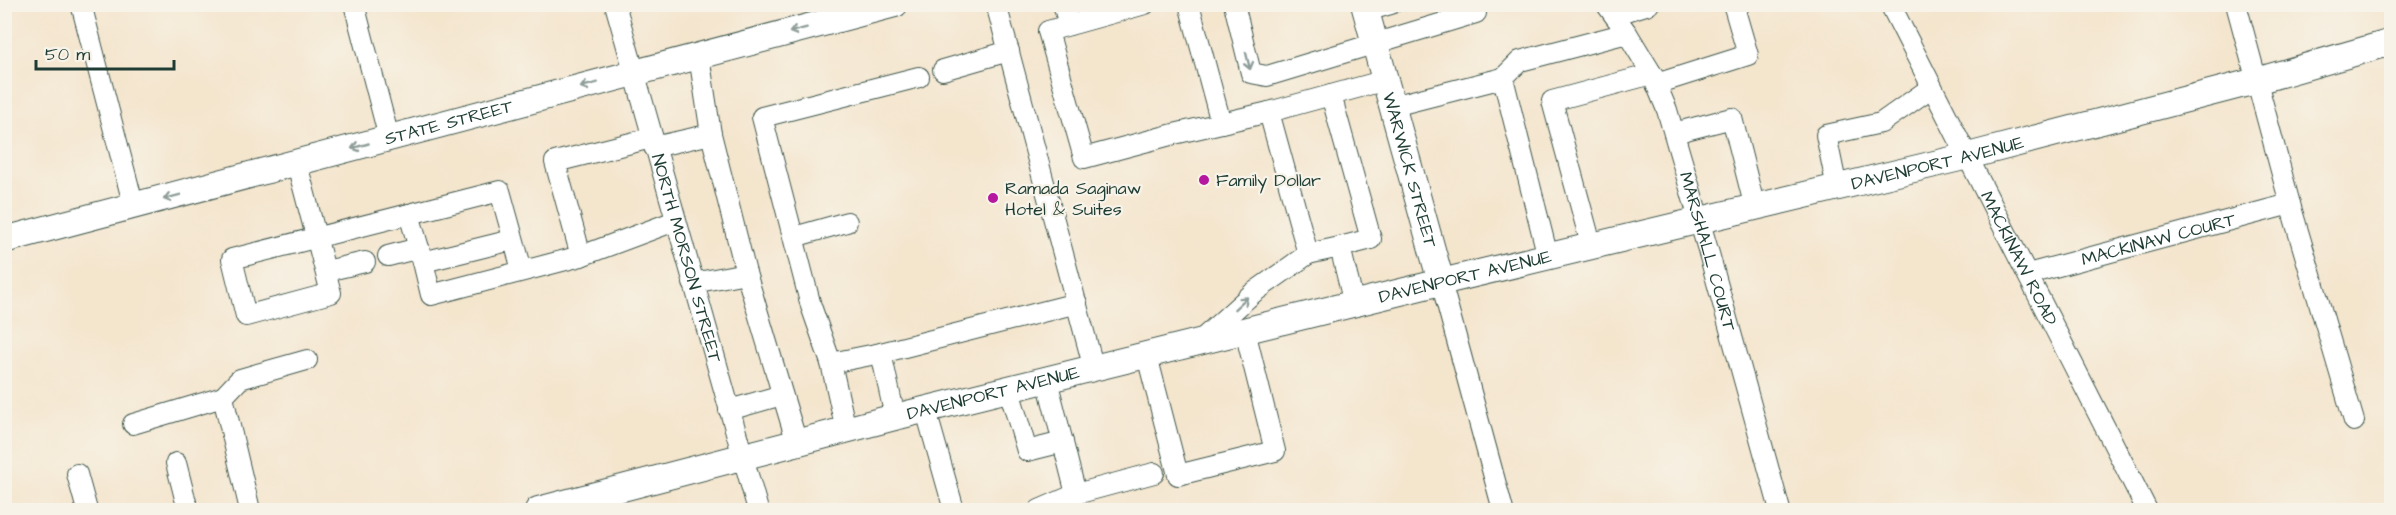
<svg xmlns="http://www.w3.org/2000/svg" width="2396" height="515" viewBox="0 0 2396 515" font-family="'Architects Daughter',sans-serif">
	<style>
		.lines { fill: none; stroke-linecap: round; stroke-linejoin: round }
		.minor-casing { stroke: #3f564b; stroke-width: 22 }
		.major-casing { stroke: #3f564b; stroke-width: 28 }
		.minor { stroke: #fff; stroke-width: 20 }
		.major { stroke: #fff; stroke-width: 26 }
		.oneway { stroke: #8f9e9a }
		.poi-dot { fill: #b5179e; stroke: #f7f3e8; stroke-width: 2 }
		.labels { text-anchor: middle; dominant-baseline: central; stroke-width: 4.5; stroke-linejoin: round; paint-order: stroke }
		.street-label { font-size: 18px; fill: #1f3d34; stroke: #f7f3e8 }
		.poi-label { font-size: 18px; fill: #1f3d34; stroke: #f7f3e8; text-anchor: start }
	</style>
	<rect width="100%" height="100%" fill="#f7f3e8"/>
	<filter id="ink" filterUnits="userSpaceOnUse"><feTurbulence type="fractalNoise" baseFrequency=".0167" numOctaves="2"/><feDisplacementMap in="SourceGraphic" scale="12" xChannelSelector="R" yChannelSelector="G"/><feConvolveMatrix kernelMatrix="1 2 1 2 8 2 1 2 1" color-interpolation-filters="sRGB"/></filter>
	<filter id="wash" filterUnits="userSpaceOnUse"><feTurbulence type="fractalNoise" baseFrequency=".008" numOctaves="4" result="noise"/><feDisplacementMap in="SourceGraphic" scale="24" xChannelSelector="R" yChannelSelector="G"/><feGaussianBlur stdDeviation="1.35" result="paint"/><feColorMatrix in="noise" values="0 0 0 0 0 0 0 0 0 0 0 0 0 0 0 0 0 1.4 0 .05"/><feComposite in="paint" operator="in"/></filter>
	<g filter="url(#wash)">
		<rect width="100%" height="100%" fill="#f4e5cd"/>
	</g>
	<g filter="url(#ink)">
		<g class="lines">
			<defs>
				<g id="minor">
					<path d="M81,4L134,207"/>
					<path d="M354,4L389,138"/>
					<path id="s1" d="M615,4L758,510"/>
					<path d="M996,4L1094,369"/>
					<path d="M1063,4L1069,25"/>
					<path d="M1145,4L1048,31L1084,158L1174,134L1269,112"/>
					<path d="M1189,4L1221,123"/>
					<path d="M1234,4L1251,73L1267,76L1476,13L1474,4"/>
					<path id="s2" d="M1606,4L1627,33L1652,74L1667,110L1708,250L1780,510"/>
					<path id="s3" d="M1890,4L2147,510"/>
					<path d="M2236,4L2290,204L2354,421"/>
					<path d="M1367,11L1391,4"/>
					<path d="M1614,15L1649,4"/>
					<path d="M699,56L711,134L746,273"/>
					<path d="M943,70L1009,51"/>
					<path d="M1503,78L1520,61L1627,33"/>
					<path d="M1656,84L1748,55L1734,7L1740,4"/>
					<path d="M1331,95L1269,112L1308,254L1340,247"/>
					<path d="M1393,106L1503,78L1548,257"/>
					<path d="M1674,133L1732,118L1755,208"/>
					<path d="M651,138L555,162L581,256L675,221"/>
					<path d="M654,147L711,134"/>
					<path d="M297,164L331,293L246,316L232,259L500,191L522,270"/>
					<path d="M1837,188L1826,135L1881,123L1932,87"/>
					<path d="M409,214L423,262L512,240"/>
					<path d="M794,237L847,222"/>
					<path d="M1592,248L1552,101L1652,74"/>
					<path d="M388,256L419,248"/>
					<path d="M423,262L431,295L581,256"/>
					<path d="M326,271L365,262"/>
					<path id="s4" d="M2028,274L2290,204"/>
					<path d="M1441,282L1503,510"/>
					<path d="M693,283L746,273L797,443"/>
					<path d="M1354,304L1340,247L1371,239L1331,95L1386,80"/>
					<path d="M1200,341L1253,293L1308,254"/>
					<path d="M881,353L895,417"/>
					<path d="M1147,356L1178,475L1275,451L1245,331"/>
					<path d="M831,363L881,353L1077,303"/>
					<path d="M1047,380L1076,494L1154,473"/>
					<path d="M1009,390L1027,451L1063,442"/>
					<path d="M729,410L782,395"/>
					<path d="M926,411L954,510"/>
					<path d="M133,424L223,397"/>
					<path d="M846,430L831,363L811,306L762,117L919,77"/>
					<path d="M176,463L188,510"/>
					<path d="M77,474L87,510"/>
					<path d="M250,510L223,397L240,379L307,360"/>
					<path d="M1039,510L1076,494"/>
				</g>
				<g id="major">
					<path id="s5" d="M1364,4L1441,282"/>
					<path id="s6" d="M4,240L895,4"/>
					<path id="s7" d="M538,510L895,417L1441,282L1968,156L2256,81L2392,42"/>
				</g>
			</defs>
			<use href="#minor" class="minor-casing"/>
			<use href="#major" class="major-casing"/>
			<use href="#minor" class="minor"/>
			<use href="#major" class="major"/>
		</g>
		<defs><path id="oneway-shaft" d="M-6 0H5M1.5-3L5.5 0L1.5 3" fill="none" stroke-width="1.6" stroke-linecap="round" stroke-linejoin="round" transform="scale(1.5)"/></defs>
		<g class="oneway">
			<use href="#oneway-shaft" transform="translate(798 30) rotate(165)"/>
			<use href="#oneway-shaft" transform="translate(1248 61) rotate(76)"/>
			<use href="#oneway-shaft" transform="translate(589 85) rotate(165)"/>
			<use href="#oneway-shaft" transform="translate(360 146) rotate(164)"/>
			<use href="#oneway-shaft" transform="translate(172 197) rotate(165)"/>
			<use href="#oneway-shaft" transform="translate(1241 303) rotate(-43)"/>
		</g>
	</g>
	<g class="poi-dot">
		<circle cx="1204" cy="180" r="6"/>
		<circle cx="993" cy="198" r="6"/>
	</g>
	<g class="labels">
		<g class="street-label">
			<text stroke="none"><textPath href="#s6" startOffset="460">STATE STREET</textPath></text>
			<text stroke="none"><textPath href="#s7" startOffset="1442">DAVENPORT AVENUE</textPath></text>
			<text stroke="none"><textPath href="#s5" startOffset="172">WARWICK STREET</textPath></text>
			<text stroke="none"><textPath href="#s4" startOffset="135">MACKINAW COURT</textPath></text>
			<text stroke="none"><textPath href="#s2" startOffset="270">MARSHALL COURT</textPath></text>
			<text stroke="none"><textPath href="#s3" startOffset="285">MACKINAW ROAD</textPath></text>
			<text stroke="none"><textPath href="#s1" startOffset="264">NORTH MORSON STREET</textPath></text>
			<text stroke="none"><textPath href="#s7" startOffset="956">DAVENPORT AVENUE</textPath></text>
			<text stroke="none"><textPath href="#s7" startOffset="470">DAVENPORT AVENUE</textPath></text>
		</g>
		<g class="poi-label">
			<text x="1216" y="180">Family Dollar</text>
			<text x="1005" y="188">Ramada Saginaw<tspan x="1005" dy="21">Hotel &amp; Suites</tspan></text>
		</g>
	</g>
	<rect width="2396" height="515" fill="none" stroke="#f7f3e8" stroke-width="24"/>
	<path d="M36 60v9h138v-9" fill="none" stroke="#1f3d34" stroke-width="3"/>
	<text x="45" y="60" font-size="18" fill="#1f3d34" stroke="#f7f3e8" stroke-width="4.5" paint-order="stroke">50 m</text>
</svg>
